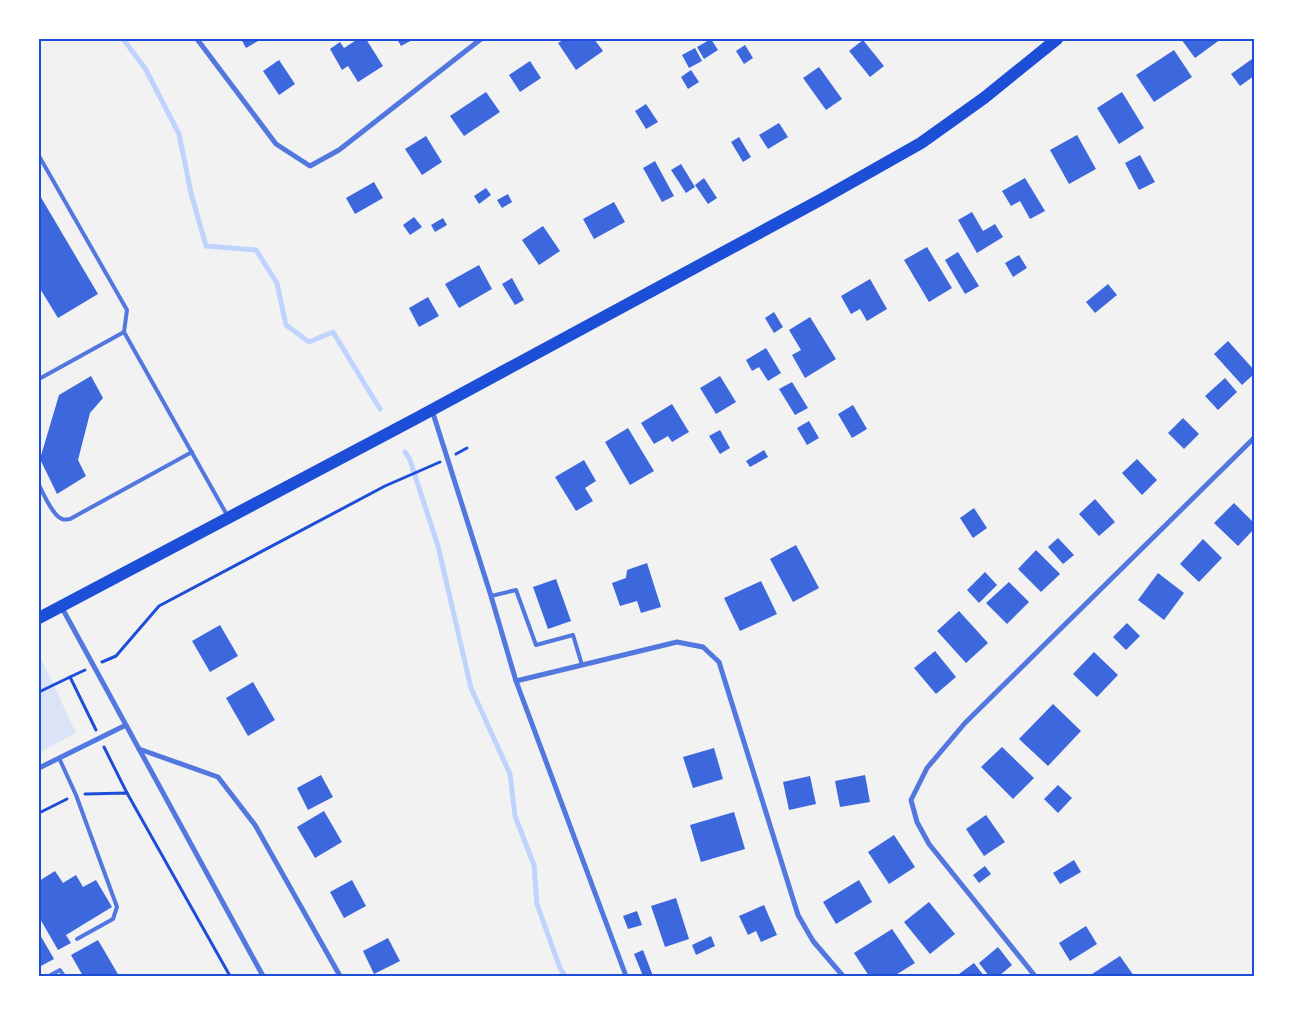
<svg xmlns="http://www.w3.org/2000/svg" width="1293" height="1015" viewBox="0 0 1293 1015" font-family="'Sofia Sans Condensed',sans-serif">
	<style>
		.green { fill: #dbe4f7 }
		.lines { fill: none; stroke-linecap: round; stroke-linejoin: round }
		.stream { stroke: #bfd3fe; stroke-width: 5 }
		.building { fill: #3d67dc }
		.path { stroke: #1d4ed8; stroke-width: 3 }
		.service { stroke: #5277de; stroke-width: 4 }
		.minor { stroke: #5277de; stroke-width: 5 }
		.primary { stroke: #1d4ed8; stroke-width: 12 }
		.neatline { fill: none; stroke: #1d4ed8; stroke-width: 2 }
	</style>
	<rect width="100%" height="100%" fill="#f2f2f2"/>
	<path class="green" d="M42,660L76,733L39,753V662Z"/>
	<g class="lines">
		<g class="stream">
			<path d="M123,39L145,68L179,134L191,193L206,246L256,250L277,283L286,325L309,342L333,332L380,409"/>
			<path d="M405,452L410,460L438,546L471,688L510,774L515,816L534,865L537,904L560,968L565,976"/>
		</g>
	</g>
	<g class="building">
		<path d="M241,39H257L258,41L246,48Z"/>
		<path d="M358,39H366L383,66L358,82L348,66L342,70L330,49L340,42L344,48Z"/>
		<path d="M397,39H414L401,46Z"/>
		<path d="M565,39H594L603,51L576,70L558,43Z"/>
		<path d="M711,39L718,50L704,59L697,47Z"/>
		<path d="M1181,39H1221L1195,58Z"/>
		<path d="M863,40L884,66L870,77L849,51Z"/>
		<path d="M745,45L753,58L744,64L736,51Z"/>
		<path d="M695,48L702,61L689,68L682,55Z"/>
		<path d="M1174,50L1192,77L1154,102L1136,75Z"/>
		<path d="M1252,59L1254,63V76L1240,86L1231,74Z"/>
		<path d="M279,60L295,84L279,95L263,71Z"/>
		<path d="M530,61L541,78L520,92L509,75Z"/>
		<path d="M819,67L842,99L826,110L803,78Z"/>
		<path d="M691,70L699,82L688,89L681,77Z"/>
		<path d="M486,92L500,112L464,136L450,116Z"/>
		<path d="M1122,92L1144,128L1119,144L1097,108Z"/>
		<path d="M646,104L658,122L646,129L635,111Z"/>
		<path d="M779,123L788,137L768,149L759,135Z"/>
		<path d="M1077,135L1096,169L1069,184L1050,150Z"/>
		<path d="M426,136L442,162L422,175L405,149Z"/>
		<path d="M739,137L751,157L743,162L731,142Z"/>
		<path d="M1140,155L1155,182L1139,190L1125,163Z"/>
		<path d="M655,161L674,196L662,202L643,168Z"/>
		<path d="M681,164L695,187L686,193L671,170Z"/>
		<path d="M704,178L717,198L708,204L695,185Z"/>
		<path d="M1025,178L1045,211L1030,219L1020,201L1011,206L1002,191Z"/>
		<path d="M374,182L383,198L355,214L346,198Z"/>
		<path d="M486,188L491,195L479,204L474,196Z"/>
		<path d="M39,194L98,294L58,318L39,287Z"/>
		<path d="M508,194L512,202L502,208L497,200Z"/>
		<path d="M614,202L625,222L594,239L583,219Z"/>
		<path d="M972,212L983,231L995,224L1003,237L977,253L958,220Z"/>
		<path d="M414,217L422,227L410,235L403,225Z"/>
		<path d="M443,218L447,225L435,232L431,225Z"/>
		<path d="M543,226L560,251L539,265L522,240Z"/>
		<path d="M927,247L952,288L929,302L904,260Z"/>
		<path d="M958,252L979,286L965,294L945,260Z"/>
		<path d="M1019,255L1027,268L1013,277L1005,263Z"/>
		<path d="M479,265L492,289L459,308L445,284Z"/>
		<path d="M512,278L524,300L515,305L502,284Z"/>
		<path d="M870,279L887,309L867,321L860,309L851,314L841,296Z"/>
		<path d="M1108,284L1117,295L1095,313L1086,302Z"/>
		<path d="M428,297L439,316L419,327L409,308Z"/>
		<path d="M774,312L783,327L774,333L765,318Z"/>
		<path d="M810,317L836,359L805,378L792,355L801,350L789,330Z"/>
		<path d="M1228,341L1254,370V374L1242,385L1214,354Z"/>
		<path d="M766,348L781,373L768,381L759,367L752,371L746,360Z"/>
		<path d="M91,376L103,398L90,413L78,460L86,476L57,494L40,459L59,395Z"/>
		<path d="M720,376L736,402L716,414L700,388Z"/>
		<path d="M1225,378L1237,392L1218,410L1205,396Z"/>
		<path d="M792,382L808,408L795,415L779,389Z"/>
		<path d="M672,404L689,432L672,442L668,436L654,444L641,423Z"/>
		<path d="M853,405L867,429L852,438L838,414Z"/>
		<path d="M1183,418L1199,434L1184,449L1168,433Z"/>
		<path d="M809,421L819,438L807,445L797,428Z"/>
		<path d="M628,428L654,471L630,485L605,442Z"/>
		<path d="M720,430L730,448L720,454L709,436Z"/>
		<path d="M764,450L768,457L750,467L746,461Z"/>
		<path d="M1137,459L1157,480L1142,495L1122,473Z"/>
		<path d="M584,460L596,481L585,488L593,501L576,511L555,477Z"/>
		<path d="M1095,499L1115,522L1099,536L1079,514Z"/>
		<path d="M1234,503L1254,523V529L1238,546L1214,523Z"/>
		<path d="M974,508L987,528L973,538L960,518Z"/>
		<path d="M1058,538L1074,555L1063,564L1048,547Z"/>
		<path d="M1203,539L1222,558L1199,582L1180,564Z"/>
		<path d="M796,545L819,588L793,602L770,559Z"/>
		<path d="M1036,550L1060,574L1041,592L1018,569Z"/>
		<path d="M647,563L661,607L641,613L637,601L620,606L612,583L626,578L627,570Z"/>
		<path d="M985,572L997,585L979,603L967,590Z"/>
		<path d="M1158,573L1184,593L1164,620L1138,600Z"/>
		<path d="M556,579L571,621L548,629L533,587Z"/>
		<path d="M761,581L777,614L740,631L724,598Z"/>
		<path d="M1009,582L1029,602L1007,624L986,603Z"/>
		<path d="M959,611L988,643L966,663L937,631Z"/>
		<path d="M1127,623L1140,636L1126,650L1113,637Z"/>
		<path d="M220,625L238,656L210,672L192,641Z"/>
		<path d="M935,651L956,677L936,694L914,668Z"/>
		<path d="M1094,652L1118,675L1097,697L1073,674Z"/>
		<path d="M253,682L275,720L248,736L226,698Z"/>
		<path d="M1053,704L1081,731L1048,766L1019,739Z"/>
		<path d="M1002,747L1034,778L1013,799L981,767Z"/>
		<path d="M714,748L723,779L693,788L683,757Z"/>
		<path d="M321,775L333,797L308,810L297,788Z"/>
		<path d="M865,775L870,802L840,807L835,781Z"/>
		<path d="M810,776L816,804L789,810L783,782Z"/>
		<path d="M1058,785L1072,798L1058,813L1044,799Z"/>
		<path d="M324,811L342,842L315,858L297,827Z"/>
		<path d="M734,812L745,849L701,862L690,825Z"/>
		<path d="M986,815L1005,842L984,856L966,829Z"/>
		<path d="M894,835L915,867L889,884L868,852Z"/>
		<path d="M1074,860L1081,872L1060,884L1053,873Z"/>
		<path d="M985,866L991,874L979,883L973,875Z"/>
		<path d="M55,871L63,883L76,875L83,887L96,880L112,907L66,935L71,943L58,950L39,917V881Z"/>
		<path d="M352,880L366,906L344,918L330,892Z"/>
		<path d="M859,880L872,902L836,924L823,902Z"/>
		<path d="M676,898L689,939L665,947L651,906Z"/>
		<path d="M929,902L955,934L930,954L904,922Z"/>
		<path d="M764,905L777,935L761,942L756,931L748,935L739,916Z"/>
		<path d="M637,911L642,925L628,929L623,916Z"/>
		<path d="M1086,926L1097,944L1070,961L1059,943Z"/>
		<path d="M892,929L915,963L894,976H869L854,953Z"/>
		<path d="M39,933L54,959L39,967Z"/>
		<path d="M711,936L715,946L696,955L692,945Z"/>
		<path d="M388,938L400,961L374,974L363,951Z"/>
		<path d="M98,940L119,976H83L71,955Z"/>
		<path d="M998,947L1012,965L999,976H989L979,963Z"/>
		<path d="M643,950L653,976H643L634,954Z"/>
		<path d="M1120,956L1134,976H1089Z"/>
		<path d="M974,963L984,976H961L959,974Z"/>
	</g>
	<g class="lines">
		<g class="path">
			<path d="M456,454L467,448"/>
			<path d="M102,662L116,656L159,606L385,486L440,462"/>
			<path d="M70,677L85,670"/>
			<path d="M39,692L70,677L96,730"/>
			<path d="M104,747L127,793"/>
			<path d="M85,794L127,793L230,976"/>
			<path d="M39,813L67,799"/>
		</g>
		<g class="service">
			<path d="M39,156L127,310L124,332"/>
			<path d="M39,379L124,332L227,515"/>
			<path d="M39,485C43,493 53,516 62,519C65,520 68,519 70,519L192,452"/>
			<path d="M491,596L516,590L536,645L573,635L582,665"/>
			<path d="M59,758L76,795L117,907L113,919L77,939"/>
			<path d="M49,976L60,970L64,976"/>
		</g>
		<g class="minor">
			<path d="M197,39L276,144L310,166L339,150L481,39"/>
			<path d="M432,410L491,596L516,681L626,976"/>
			<path d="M61,606L263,976"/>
			<path d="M516,681L677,642L703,647L719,662L798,915L813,941L843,976"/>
			<path d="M139,749L218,777L255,825L340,976"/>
			<path d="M39,768L126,725"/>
			<path d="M1035,976L929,844L917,822L911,800L927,768L965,723L1254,438"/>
		</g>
		<path class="primary" d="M39,618L415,419L822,199L921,143L984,98L1057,39"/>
	</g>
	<rect width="1293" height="1015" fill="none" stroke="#ffffff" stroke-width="80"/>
	<rect x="40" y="40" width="1213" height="935" class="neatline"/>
</svg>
